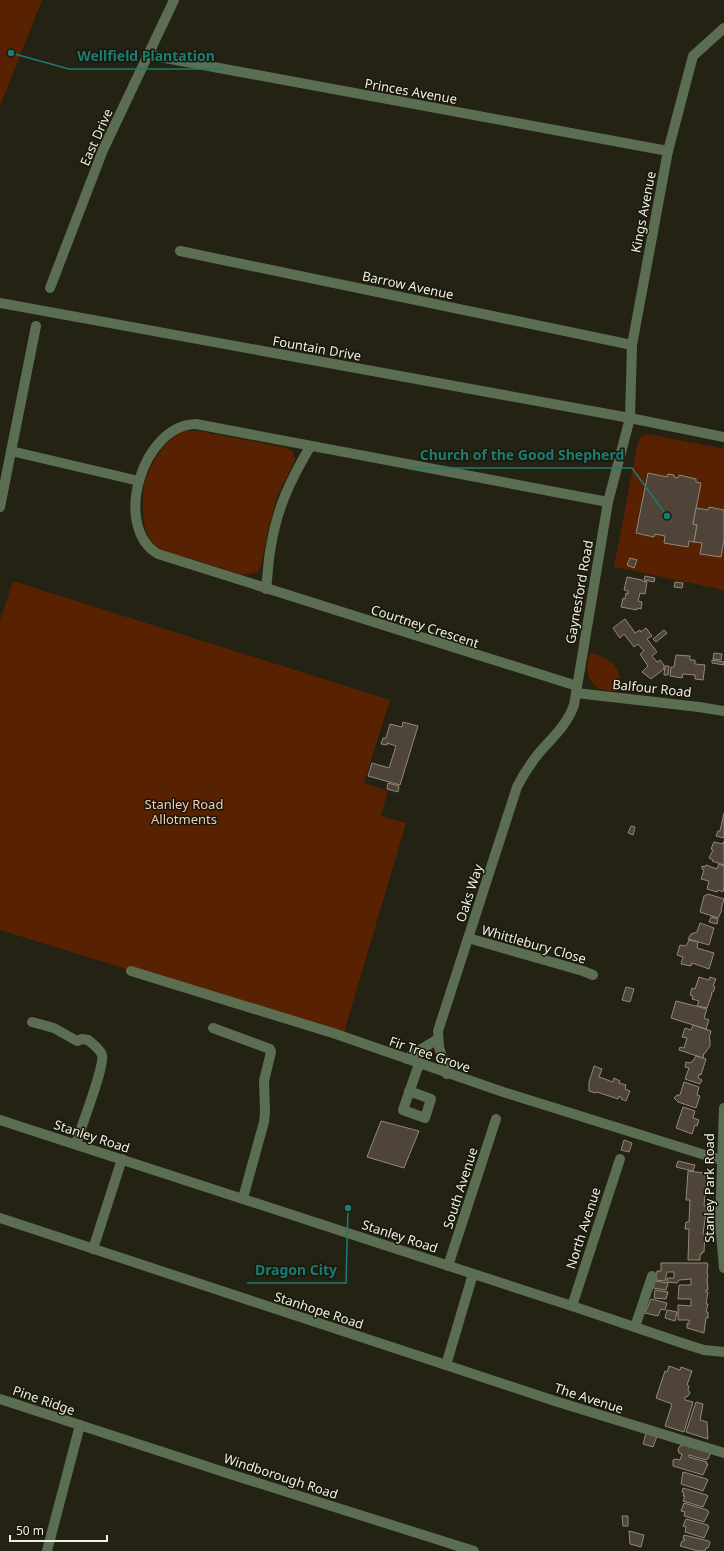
<svg xmlns="http://www.w3.org/2000/svg" width="724" height="1551" viewBox="0 0 724 1551" font-family="'Noto Sans',sans-serif">
	<style>
		.green { fill: #582101 }
		.building { fill: #4e4437; stroke: #938879 }
		.lines { fill: none; stroke-linecap: round; stroke-linejoin: round }
		.minor { stroke: #5b6e51; stroke-width: 10 }
		.labels { text-anchor: middle; dominant-baseline: central; stroke-width: 3; stroke-linejoin: round; paint-order: stroke }
		.street-label { font-size: 13px; fill: #efefe5; stroke: #19180a }
		.park-label { font-size: 13px; fill: #f5c9b6; stroke: #19180a }
		.leader { fill: none; stroke: #1a7c74; stroke-width: 1.5 }
		.callout-dot { fill: #1a7c74; stroke: #19180a; stroke-width: 1.5 }
		.callout-label { font-size: 14px; text-anchor: middle; font-weight: bold; fill: #1a7c74; stroke: #19180a; stroke-width: 3; stroke-linejoin: round; paint-order: stroke }
	</style>
	<rect width="100%" height="100%" fill="#232213"/>
	<g class="green">
		<path d="M0,0H42L0,106Z"/>
		<path d="M184,431H199L287,448L293,452L295,460L277,497L268,530L261,566L258,572L244,575L235,573C219,567 202,562 185,557C177,555 167,553 159,548C147,541 144,527 143,514C143,505 142,495 144,486C149,466 164,439 184,431Z"/>
		<path d="M648,434L724,449V590L614,567L637,446C639,439 641,435 648,434Z"/>
		<path d="M13,581L390,700L364,783L388,791L381,816L406,823L343,1036L0,930V620Z"/>
		<path d="M590,653C612,657 622,669 621,691C614,691 605,692 598,688C587,682 585,664 590,653Z"/>
	</g>
	<g class="building">
		<path d="M648,473L667,477L668,474L674,475V477L678,478L679,475L696,479V482L701,483L693,524L697,525L694,542L689,541L688,547L664,543L665,536L655,534L654,537L636,533Z"/>
		<path d="M709,507L724,510V540L721,557L700,554L702,543L694,542L697,525L693,524L696,508L708,510Z"/>
		<path d="M630,558L637,560L634,568L627,565Z"/>
		<path d="M645,576L655,578L654,582L644,580Z"/>
		<path d="M627,577L642,580V581L647,582L645,594L640,593L638,601L642,602L641,609L637,608V610L621,607L623,598L625,599L626,593L628,594V591L624,590Z"/>
		<path d="M675,582L683,583L682,588L674,587Z"/>
		<path d="M625,619L635,633L640,630L641,632L646,628L652,636L647,639L657,652L652,656L657,662L660,660L664,665V669L651,679L642,672L648,666L640,654L644,651L638,644L634,647L624,634L620,638L613,628Z"/>
		<path d="M664,630L667,633L656,642L653,639Z"/>
		<path d="M714,653L722,654L721,660L713,659Z"/>
		<path d="M676,655L690,656V660H695V664L705,665L703,680L695,679V675L683,674L682,678L670,676L671,667H674Z"/>
		<path d="M712,660L724,662V665L712,663Z"/>
		<path d="M665,666H669L668,675H664Z"/>
		<path d="M403,722L418,726L400,785L368,776L372,763L389,768L396,746L387,743V745L381,744L383,738H386L390,724L402,727Z"/>
		<path d="M388,783L399,786L398,792L387,789Z"/>
		<path d="M724,813V838L716,836L718,831H720Z"/>
		<path d="M631,826L635,827L633,835L628,833Z"/>
		<path d="M724,841V865L712,861L713,860L709,858L713,850L711,849L714,842L723,844Z"/>
		<path d="M719,864L724,866V887L723,892L718,890L717,892L707,889L709,881L701,879L704,870L702,869V866L705,867L706,865L717,869Z"/>
		<path d="M708,894L724,899L721,909L722,910L718,918L700,912L704,896Z"/>
		<path d="M711,917L718,919L717,924L709,922Z"/>
		<path d="M700,923L714,928L709,945L688,939L691,934L697,932Z"/>
		<path d="M689,940L698,942L697,948L714,953L709,969L692,963L691,966L681,964L683,957L677,955L680,945L686,946Z"/>
		<path d="M699,977L709,980L710,977L716,979L713,986L715,987L713,992L711,993L712,994L707,1008L697,1006L699,1001L692,999L693,996L690,995L692,988L695,989Z"/>
		<path d="M626,987L634,989L630,1002L622,1000Z"/>
		<path d="M676,1001L707,1009L704,1018L709,1020L706,1029L671,1018Z"/>
		<path d="M693,1025L711,1031L709,1038L710,1039V1046L705,1053H704L703,1058L679,1050L680,1047L684,1048L687,1038L682,1037L685,1028L691,1030Z"/>
		<path d="M696,1056L706,1059L701,1075L699,1074L698,1078L702,1080L700,1084L685,1079L689,1068L685,1067L686,1062L691,1063L693,1060H694Z"/>
		<path d="M594,1066L602,1069L599,1077L613,1082L614,1078L620,1081L619,1083L626,1085L625,1089L630,1091L626,1101L621,1099V1097L619,1096L618,1099L597,1092L596,1093L589,1091V1082Z"/>
		<path d="M684,1082L699,1087L697,1095L700,1096L696,1108L678,1102L674,1098L677,1095H680Z"/>
		<path d="M683,1107L695,1111L693,1118L699,1120L697,1126L695,1125L692,1134L676,1128Z"/>
		<path d="M381,1121L419,1131L404,1168L367,1157Z"/>
		<path d="M624,1140L632,1143L629,1152L621,1150Z"/>
		<path d="M678,1161L695,1165L693,1171L676,1167Z"/>
		<path d="M688,1171L704,1173V1174L706,1175V1177H709L707,1195L705,1194L704,1206H707L703,1234H705L704,1252H702V1254H700V1260H688L689,1229H685L686,1222H689L690,1200H686Z"/>
		<path d="M661,1263H707L708,1265L707,1272L708,1278H707L708,1290H706V1292H708L706,1304H708L706,1312H708V1318H706L704,1333L687,1328V1323L689,1324V1320H678V1305L691,1306V1299H678L679,1285H691V1279L679,1280L677,1283L667,1282V1278H674V1272H667L665,1281L656,1280L657,1271H661Z"/>
		<path d="M655,1281L668,1283L666,1290L653,1288Z"/>
		<path d="M655,1290L668,1292L666,1299L654,1298Z"/>
		<path d="M651,1299L667,1303L665,1310L661,1309L658,1316L645,1313Z"/>
		<path d="M667,1310L677,1312L675,1321L665,1318Z"/>
		<path d="M669,1366L680,1370L681,1367L692,1371L687,1385L689,1386L688,1390L690,1393L688,1396L685,1397V1400L693,1402L684,1432L665,1426L672,1404L656,1398L665,1371L667,1372Z"/>
		<path d="M696,1402L703,1404L700,1420L707,1422L708,1439L686,1432Z"/>
		<path d="M646,1433L657,1436L653,1447L643,1444Z"/>
		<path d="M683,1445L711,1452L708,1459H706V1460L689,1455V1457L707,1462L706,1464H708L703,1475L673,1466V1460L676,1459L680,1460L682,1454L679,1453L678,1449L680,1446Z"/>
		<path d="M683,1472L707,1479L708,1480L703,1491L681,1484Z"/>
		<path d="M683,1488L707,1495L708,1496L703,1507L683,1501L685,1496H683L684,1493L682,1492Z"/>
		<path d="M684,1503L707,1510L709,1512L704,1522L684,1516L685,1512L681,1511Z"/>
		<path d="M622,1516H628V1526H623Z"/>
		<path d="M686,1519L708,1525V1527H709L704,1538L685,1532L686,1527L683,1526Z"/>
		<path d="M629,1531L644,1535L641,1547L630,1544Z"/>
		<path d="M684,1535L709,1541L710,1543L708,1548H706L705,1551H698L680,1546L682,1541H684L685,1539H683Z"/>
	</g>
	<g class="lines">
		<g class="minor">
			<path d="M149,55L668,151"/>
			<path d="M180,251L632,345"/>
			<path d="M50,288L103,150L174,0"/>
			<path d="M0,303L630,418L724,437"/>
			<path d="M11,451L139,481"/>
			<path d="M0,507L36,326"/>
			<path d="M266,589C268,575 268,560 271,546C277,508 291,479 310,447"/>
			<path d="M577,686L158,554C112,527 142,425 196,424L608,502"/>
			<path d="M576,693L699,707L724,711"/>
			<path d="M468,938L583,971L593,975"/>
			<path d="M131,971L336,1034L503,1092L721,1160"/>
			<path d="M32,1022L54,1028L77,1041L82,1039L88,1040C93,1044 100,1049 102,1055C105,1067 80,1129 76,1144"/>
			<path d="M213,1028L270,1049L271,1052L264,1081L265,1112L264,1122L243,1198"/>
			<path d="M407,1059L413,1054L438,1039"/>
			<path d="M447,1074L439,1047L438,1031L517,787C523,775 530,764 539,753C552,738 567,725 574,705L608,502L630,418L632,345L668,151L693,56L724,28"/>
			<path d="M409,1091L431,1099L425,1118L403,1110L419,1064"/>
			<path d="M724,1108L720,1223L724,1268"/>
			<path d="M0,1120L572,1306L682,1343L704,1350L724,1352"/>
			<path d="M0,1218L446,1365L473,1274"/>
			<path d="M93,1249L122,1159"/>
			<path d="M448,1266L496,1119"/>
			<path d="M572,1306L620,1159"/>
			<path d="M635,1327L652,1276"/>
			<path d="M446,1365L558,1402L724,1453"/>
			<path d="M0,1399L233,1475L474,1551"/>
			<path d="M47,1551L80,1425"/>
		</g>
	</g>
	<g class="labels">
		<g class="street-label">
			<text transform="translate(411 91) rotate(10)">Princes Avenue</text>
			<text transform="translate(96 137) rotate(-66)">East Drive</text>
			<text transform="translate(643 212) rotate(-79)">Kings Avenue</text>
			<text transform="translate(408 285) rotate(12)">Barrow Avenue</text>
			<text transform="translate(317 348) rotate(10)">Fountain Drive</text>
			<text transform="translate(579 592) rotate(-80)">Gaynesford Road</text>
			<text transform="translate(425 626) rotate(18)">Courtney Crescent</text>
			<text transform="translate(652 688) rotate(6)">Balfour Road</text>
			<text transform="translate(469 893) rotate(-72)">Oaks Way</text>
			<text transform="translate(534 944) rotate(16)">Whittlebury Close</text>
			<text transform="translate(430 1054) rotate(19)">Fir Tree Grove</text>
			<text transform="translate(92 1136) rotate(18)">Stanley Road</text>
			<text transform="translate(460 1188) rotate(-72)">South Avenue</text>
			<text transform="translate(709 1188) rotate(-90)">Stanley Park Road</text>
			<text transform="translate(583 1228) rotate(-72)">North Avenue</text>
			<text transform="translate(400 1236) rotate(18)">Stanley Road</text>
			<text transform="translate(319 1310) rotate(18)">Stanhope Road</text>
			<text transform="translate(589 1398) rotate(18)">The Avenue</text>
			<text transform="translate(44 1400) rotate(19)">Pine Ridge</text>
			<text transform="translate(281 1476) rotate(18)">Windborough Road</text>
		</g>
		<g class="park-label">
			<text x="184" y="804">Stanley Road<tspan x="184" dy="15">Allotments</tspan></text>
		</g>
	</g>
	<path class="leader" d="M11 53L69 69H222M667 516L632 468H411M348 1208L346 1283H247"/>
	<g class="callout-dot">
		<circle cx="11" cy="53" r="4"/>
		<circle cx="667" cy="516" r="4"/>
		<circle cx="348" cy="1208" r="4"/>
	</g>
	<g class="callout-label">
		<text x="146" y="61">Wellfield Plantation</text>
		<text x="522" y="460">Church of the Good Shepherd</text>
		<text x="296" y="1275">Dragon City</text>
	</g>
	<path d="M10 1535v6h97v-6" fill="none" stroke="#efefe5" stroke-width="2"/>
	<text x="16" y="1535" font-size="12" fill="#efefe5" stroke="#19180a" stroke-width="3" paint-order="stroke">50 m</text>
</svg>
